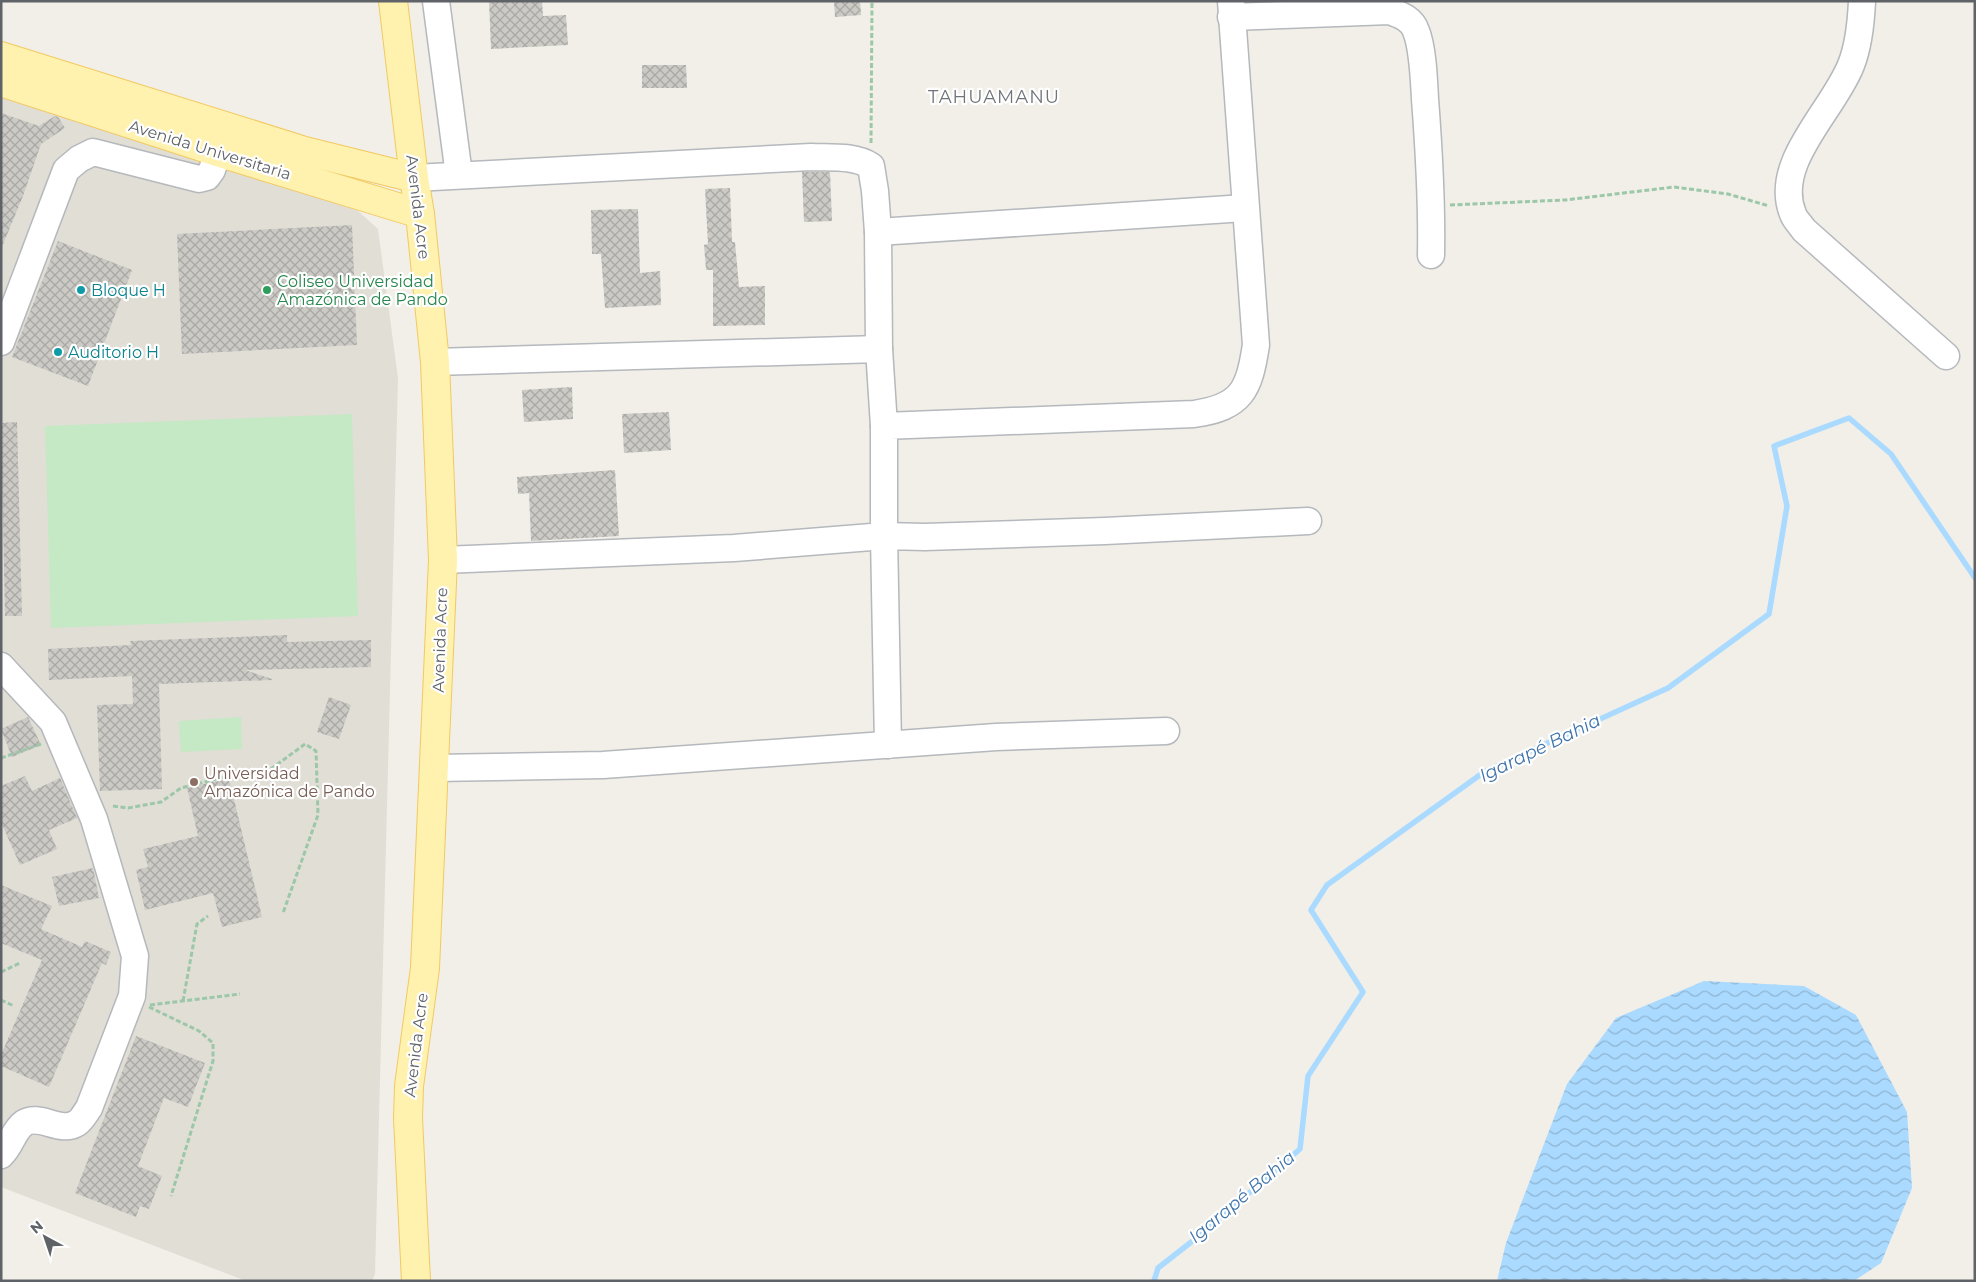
<svg xmlns="http://www.w3.org/2000/svg" width="1976" height="1282" viewBox="0 0 1976 1282" font-family="Montserrat,sans-serif">
	<style>
		.education { fill: #e1ded6 }
		.park { fill: #c5e8c5 }
		.water { fill: url(#water-waves) }
		.lines { fill: none; stroke-linecap: round; stroke-linejoin: round }
		.stream { stroke: #aadaff; stroke-width: 5.5 }
		.building { fill: url(#building-cross-hatch) }
		.minor-casing { stroke: #b5b8bc; stroke-width: 29 }
		.major-casing { stroke: #f2c960; stroke-width: 30 }
		.path { stroke: #9cc7a9; stroke-width: 3; stroke-dasharray: 5 2.5; stroke-linecap: butt }
		.minor { stroke: #fff; stroke-width: 26 }
		.major { stroke: #fff2af; stroke-width: 28 }
		.culture-dot { fill: #0f9aa8; stroke: #fff; stroke-width: 2 }
		.leisure-dot { fill: #2e9e5b; stroke: #fff; stroke-width: 2 }
		.education-dot { fill: #8d6e63; stroke: #fff; stroke-width: 2 }
		.labels { text-anchor: middle; dominant-baseline: central; stroke-width: 4.5; stroke-linejoin: round; paint-order: stroke }
		.street-label { font-size: 16px; fill: #5f6368; stroke: #fff }
		.leisure-label { font-size: 16px; fill: #27864d; stroke: #fff; text-anchor: start }
		.culture-label { font-size: 16px; fill: #0d838f; stroke: #fff; text-anchor: start }
		.education-label { font-size: 16px; fill: #785e54; stroke: #fff; text-anchor: start }
		.neighbourhood-label { font-size: 18px; letter-spacing: 1px; fill: #70757a; stroke: #fff }
		.water-label { font-size: 18px; font-style: italic; fill: #4174aa; stroke: #fff }
	</style>
	<defs>
		<pattern id="water-waves" width="16" height="10" patternUnits="userSpaceOnUse" patternTransform="scale(1.25)"><rect width="16" height="10" fill="#aadaff"/><path d="M0 5q4-4 8 0t8 0" fill="none" stroke="#8eb4d2"/></pattern>
		<pattern id="building-cross-hatch" width="8" height="8" patternUnits="userSpaceOnUse" patternTransform="scale(1.25)"><rect width="8" height="8" fill="#cccac5"/><path d="M0 0l8 8M0 8l8-8" fill="none" stroke="#a9a8a4"/></pattern>
	</defs>
	<rect width="100%" height="100%" fill="#f1efe8"/>
	<path class="education" d="M1,93L217,157L358,211L378,229L398,378L375,1274L372,1281H246L1,1187Z"/>
	<g class="park">
		<path d="M352,414L358,616L51,628L45,426Z"/>
		<path d="M241,717L242,749L181,752L179,721Z"/>
	</g>
	<path class="water" d="M1704,981L1804,986L1856,1015L1907,1112L1912,1188L1881,1263L1854,1281H1497L1506,1243L1567,1084L1616,1018Z"/>
	<g class="lines">
		<path class="stream" d="M1154,1281L1158,1268L1204,1232L1300,1149L1308,1076L1363,992L1311,910L1327,885L1484,772L1668,688L1769,614L1787,506L1774,446L1849,418L1891,454L1975,578"/>
	</g>
	<g class="building">
		<path d="M489,1H542L543,16L566,15L568,45L491,49Z"/>
		<path d="M834,1H860L861,15L835,17Z"/>
		<path d="M642,65H686L687,88H642Z"/>
		<path d="M1,113L39,126L55,116L58,117L65,128L41,144L23,196L2,247Z"/>
		<path d="M802,172H830L832,221L804,222Z"/>
		<path d="M730,188L732,242H735L739,287L765,286V325L713,326V270H706L704,245L708,244L705,189Z"/>
		<path d="M638,209L640,273L660,271L661,305L605,308L601,254H592L591,210Z"/>
		<path d="M352,225L357,345L182,354L177,234Z"/>
		<path d="M58,241L132,270L88,386L12,357Z"/>
		<path d="M572,387L573,419L524,422L522,390Z"/>
		<path d="M669,412L671,450L624,453L622,414Z"/>
		<path d="M17,422L22,616H5L1,423Z"/>
		<path d="M615,470L619,536L531,541L529,493L518,494L517,477Z"/>
		<path d="M287,635V642L371,640V667L245,670L272,679V680L159,684L162,789L100,791L97,705L133,704L132,676L49,680L48,649L131,645L130,641Z"/>
		<path d="M329,697L351,705L339,739L317,732Z"/>
		<path d="M28,717L41,745L12,757L1,729Z"/>
		<path d="M25,776L32,791L60,778L77,818L49,830L57,849L20,865L1,822V786Z"/>
		<path d="M229,778L262,917L222,927L213,893L145,910L136,870L148,867L143,849L198,836L187,788Z"/>
		<path d="M93,868L99,898L59,906L52,877Z"/>
		<path d="M1,885L52,906L41,929L82,947L85,941L111,952L106,965L102,963L49,1087L1,1066V1055L42,960L1,943Z"/>
		<path d="M136,1036L205,1063L188,1107L164,1098L138,1166L162,1176L149,1209L140,1206L136,1217L75,1193Z"/>
	</g>
	<g class="lines">
		<defs>
			<g id="minor">
				<path d="M436,1L459,175"/>
				<path d="M1862,1C1861,23 1859,45 1851,65C1833,111 1772,163 1793,214C1795,220 1801,225 1804,230L1946,356"/>
				<path d="M1231,17L1390,11C1401,15 1412,19 1416,31C1423,48 1424,81 1425,99C1429,151 1432,203 1431,255"/>
				<path d="M414,178L811,157C831,158 853,155 871,166L875,191L878,232L879,349"/>
				<path d="M878,232L1245,208"/>
				<path d="M1,342L66,170L79,159L93,152L199,179L207,177L212,170L225,131"/>
				<path d="M435,362L879,349L884,426"/>
				<path d="M443,560L734,548L884,536V426L1194,414C1242,407 1249,390 1256,345L1231,1"/>
				<path d="M1,666L53,722L94,819L135,956L132,996L89,1108C86,1112 82,1120 77,1123C60,1134 40,1113 24,1123C13,1131 11,1146 1,1155"/>
				<path d="M888,745L884,536L925,537L1105,531L1308,521"/>
				<path d="M434,768L603,765L996,737L1166,731"/>
			</g>
			<g id="major">
				<path d="M393,1L414,178L420,214L435,362L443,560L425,968L409,1086L408,1118L416,1281"/>
				<path d="M1,56L305,151L414,178"/>
				<path d="M1,82L217,152L420,214"/>
			</g>
		</defs>
		<use href="#minor" class="minor-casing"/>
		<use href="#major" class="major-casing"/>
		<g class="path">
			<path d="M871,143L872,1"/>
			<path d="M1450,205L1565,200L1674,187L1728,194L1769,206"/>
			<path d="M1,758L41,744"/>
			<path d="M113,806L128,808L161,802L181,788L232,775L256,773L271,769L305,744L316,751L318,815L283,913"/>
			<path d="M1,972L20,963"/>
			<path d="M1,1000L14,1006"/>
			<path d="M183,1001L197,924L208,916"/>
			<path d="M150,1005L240,994"/>
			<path d="M149,1007L199,1031L213,1043V1061L171,1196"/>
		</g>
		<use href="#minor" class="minor"/>
		<use href="#major" class="major"/>
	</g>
	<g class="culture-dot">
		<circle cx="81" cy="290" r="5"/>
		<circle cx="58" cy="352" r="5"/>
	</g>
	<circle class="leisure-dot" cx="267" cy="290" r="5"/>
	<circle class="education-dot" cx="194" cy="782" r="5"/>
	<g class="labels">
		<g class="street-label">
			<text transform="translate(210 150) rotate(17)">Avenida Universitaria</text>
			<text transform="translate(418 207) rotate(83)">Avenida Acre</text>
			<text transform="translate(440 640) rotate(-88)">Avenida Acre</text>
			<text transform="translate(416 1045) rotate(-83)">Avenida Acre</text>
		</g>
		<g class="leisure-label">
			<text x="277" y="281">Coliseo Universidad<tspan x="277" dy="18">Amazónica de Pando</tspan></text>
		</g>
		<g class="culture-label">
			<text x="91" y="290">Bloque H</text>
			<text x="68" y="352">Auditorio H</text>
		</g>
		<g class="education-label">
			<text x="204" y="773">Universidad<tspan x="204" dy="18">Amazónica de Pando</tspan></text>
		</g>
		<g class="neighbourhood-label">
			<text x="994" y="97">TAHUAMANU</text>
		</g>
		<g class="water-label">
			<text transform="translate(1540 748) rotate(-26)">Igarapé Bahia</text>
			<text transform="translate(1242 1197) rotate(-40)">Igarapé Bahia</text>
		</g>
	</g>
	<rect width="1976" height="1282" fill="none" stroke="#5f6368" stroke-width="5"/>
	<g transform="translate(45 1237) rotate(320)" stroke="#ffffff" stroke-width="4" paint-order="stroke">
	<path d="M0-4L9 19L0 12L-9 19Z" fill="#5f6368"/>
	<text y="-8" font-size="14" font-weight="bold" text-anchor="middle" fill="#5f6368">N</text>
	</g>
</svg>
